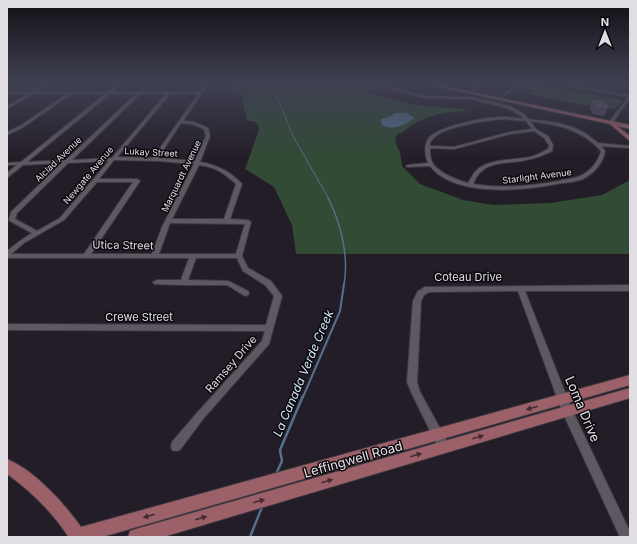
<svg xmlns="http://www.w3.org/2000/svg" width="637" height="544" viewBox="0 0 637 544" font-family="Inter,sans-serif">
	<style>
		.green { fill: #324b34 }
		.water { fill: #53718c }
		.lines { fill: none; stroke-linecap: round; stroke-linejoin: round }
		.stream-far3 { stroke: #53718c; stroke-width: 1 }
		.stream-far2 { stroke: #53718c; stroke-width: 1.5 }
		.stream-far1 { stroke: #53718c; stroke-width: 2 }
		.stream { stroke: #53718c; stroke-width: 2.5 }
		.minor-casing { stroke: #3f3a42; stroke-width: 2 }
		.major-casing { stroke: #3f3a42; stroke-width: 2 }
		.minor { fill: #5e5863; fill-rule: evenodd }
		.major { fill: #9c6068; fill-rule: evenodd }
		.wall { fill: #574765 }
		.building { fill: #665772; stroke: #796c84 }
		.oneway { fill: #452b31 }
		.labels { text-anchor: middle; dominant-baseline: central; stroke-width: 3; stroke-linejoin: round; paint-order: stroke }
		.far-street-label { font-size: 9px; fill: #e0dde3; stroke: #0b080d }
		.street-label { font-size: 11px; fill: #e0dde3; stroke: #0b080d }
		.water-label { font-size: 12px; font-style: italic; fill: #d2e7fa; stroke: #0b080d }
		.near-street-label { font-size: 13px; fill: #e0dde3; stroke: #0b080d }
	</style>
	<rect width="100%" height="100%" fill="#231d27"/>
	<g class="green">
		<path d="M233,83H360L377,87L365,92L414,105L464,109L467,111C443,112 420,116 402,133H398L395,138L396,144L400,152L402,166L420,184L463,200L493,205L550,203L602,195L630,180V254H296L292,225L274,187L245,169L259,130L258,125L254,121H247L241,92H230Z"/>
		<path d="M539,85L622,100L615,109L584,105L528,94Z"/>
	</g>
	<path class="water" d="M395,113H407L414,118C406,125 393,131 382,125L381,119L389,117Z"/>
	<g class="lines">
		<path class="stream-far3" d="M271,83L294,138L329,199"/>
		<path class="stream-far2" d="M328,198C341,223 349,256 344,285"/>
		<path class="stream-far1" d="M303,397L340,311L344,284"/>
		<g class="stream">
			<path d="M276,474L282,461L280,450L303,396"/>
			<path d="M250,537L262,507"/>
		</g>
		<defs>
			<g id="minor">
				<path d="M47,83H51L36,92H108L119,83H122L112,92H199L206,83H209L183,121L194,122L208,128L210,136L200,162C217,165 230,171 242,184L230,219L248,220L251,222L242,256L248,268L271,281L282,296L269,344L203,419L180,450L176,451L172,450L171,446L172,442L197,413L262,341L265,331L7,330V324L266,325L274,296L265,285L243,271L237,258H196L188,280L228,281L248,291L249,293L248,295L245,296L227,285H183L154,284L153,282L157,280H181L189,258H7V251L20,241L32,233L10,221L9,220L11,212L62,163L23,165L7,178V173L17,165H7V163L21,162L105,94H71L22,128L7,135V132L20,126L67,94H33L7,109V106L28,94H7V92H31ZM110,94H136L66,160L27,162ZM140,94H166L112,158L72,160ZM170,94H198L153,158L117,157ZM181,123L192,124L204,129L206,136L195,161L158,158ZM114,160L159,161L194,164L162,227L152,254H91L140,181L137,179H99ZM109,161L60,218L37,231L15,219L17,213L68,163ZM199,165C216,167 224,173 236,184L224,219H172ZM97,182H133L84,254H11L24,243L64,220ZM170,223L245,224L236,254H159Z"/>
				<path d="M363,83H368L426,96L471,97L509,106L524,114L528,119L558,123L572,127L585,133L598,143L630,146V148L601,146L605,151C603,163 594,173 583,179C575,182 564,183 556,184C521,191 454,197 430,166L408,167L406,166L408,165L428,163C425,156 424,145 428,139C437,126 486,117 502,117C509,117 517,118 524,119L522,116L507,108L471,99L426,98ZM503,119L526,121L532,129L510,132L454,147L430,146C430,144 430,141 432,140C439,127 489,120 503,119ZM530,121C559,125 581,129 601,151C598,163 590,171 580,176C574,179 565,179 559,181C530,186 502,189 473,184C475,180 477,174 482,171C492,162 509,163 522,161C532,159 542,156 552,151L553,145L548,136L536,129ZM534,131L544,138L549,145L548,149C542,152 537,155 531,157C515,160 488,159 477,170C473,173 471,179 468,183C457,180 438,173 432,162C430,158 430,153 430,148L454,149L510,134Z"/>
				<path d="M443,83H447L440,87L437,86Z"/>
				<path d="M482,83H486L475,90L472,89Z"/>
				<path d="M504,83L518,84L535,88L533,89L518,86L504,96L503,94L515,86L504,84Z"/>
				<path d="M556,83L630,95V98L613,122H612L610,121L628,97L557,84Z"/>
				<path d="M630,285V291H525L572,410L630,532V537H620L562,411L518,291L429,292L424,295L421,301L417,382L420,392L448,443L449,447L448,451L444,452L440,451L413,396L407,382L413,301L418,291L425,287Z"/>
			</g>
			<g id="major">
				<path d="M422,83H428L630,125V129L617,126L630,136V141L610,124Z"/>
				<path d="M630,375V385L102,537H67L68,536C52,512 31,491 7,474V459C35,471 64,503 81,527Z"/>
				<path d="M630,388V398L163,537H128L130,531L136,529Z"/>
			</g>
		</defs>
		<use href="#minor" class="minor-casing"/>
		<use href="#major" class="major-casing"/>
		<use href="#minor" class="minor"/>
		<use href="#major" class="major"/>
	</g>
	<path class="wall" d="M593,101L608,107L604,116L593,114L590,109Z"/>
	<path class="building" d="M593,101L604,102L608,107L596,106Z"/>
	<defs><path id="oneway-solid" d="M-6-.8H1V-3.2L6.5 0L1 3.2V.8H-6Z"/></defs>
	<g class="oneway">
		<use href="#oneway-solid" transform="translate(532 408) rotate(164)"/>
		<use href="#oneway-solid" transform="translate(478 437) rotate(-16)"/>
		<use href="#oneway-solid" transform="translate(416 455) rotate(-16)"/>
		<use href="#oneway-solid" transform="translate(327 481) rotate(-16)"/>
		<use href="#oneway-solid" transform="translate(259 501) rotate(-16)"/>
		<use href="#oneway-solid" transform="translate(149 516) rotate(164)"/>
		<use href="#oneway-solid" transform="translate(201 518) rotate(-16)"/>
	</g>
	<linearGradient id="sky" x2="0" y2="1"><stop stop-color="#131015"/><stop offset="0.52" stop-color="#3f4052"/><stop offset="1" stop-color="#3f4052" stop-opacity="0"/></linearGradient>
	<rect width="637" height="159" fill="url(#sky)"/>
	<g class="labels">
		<g class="far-street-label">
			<text transform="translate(151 152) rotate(3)">Lukay Street</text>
			<text transform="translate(58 159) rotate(-44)">Alclad Avenue</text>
			<text transform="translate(88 175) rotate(-50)">Newgate Avenue</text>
			<text transform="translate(181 176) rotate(-64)">Marquardt Avenue</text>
			<text transform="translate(537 176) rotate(-7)">Starlight Avenue</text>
		</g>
		<g class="street-label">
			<text transform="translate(123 245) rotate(1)">Utica Street</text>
			<text x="468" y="277">Coteau Drive</text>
			<text x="139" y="317">Crewe Street</text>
			<text transform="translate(231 364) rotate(-49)">Ramsey Drive</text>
		</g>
		<g class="water-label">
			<text transform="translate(303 373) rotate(-67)">La Canada Verde Creek</text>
		</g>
		<g class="near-street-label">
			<text transform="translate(583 409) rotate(67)">Loma Drive</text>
			<text transform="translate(353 459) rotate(-16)">Leffingwell Road</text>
		</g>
	</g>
	<rect width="637" height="544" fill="none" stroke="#e0dde3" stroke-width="16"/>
	<g transform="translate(605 32)" stroke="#0b080d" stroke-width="3" paint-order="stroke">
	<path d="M0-3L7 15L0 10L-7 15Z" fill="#e0dde3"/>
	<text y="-6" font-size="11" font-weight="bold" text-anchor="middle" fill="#e0dde3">N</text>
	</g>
</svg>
